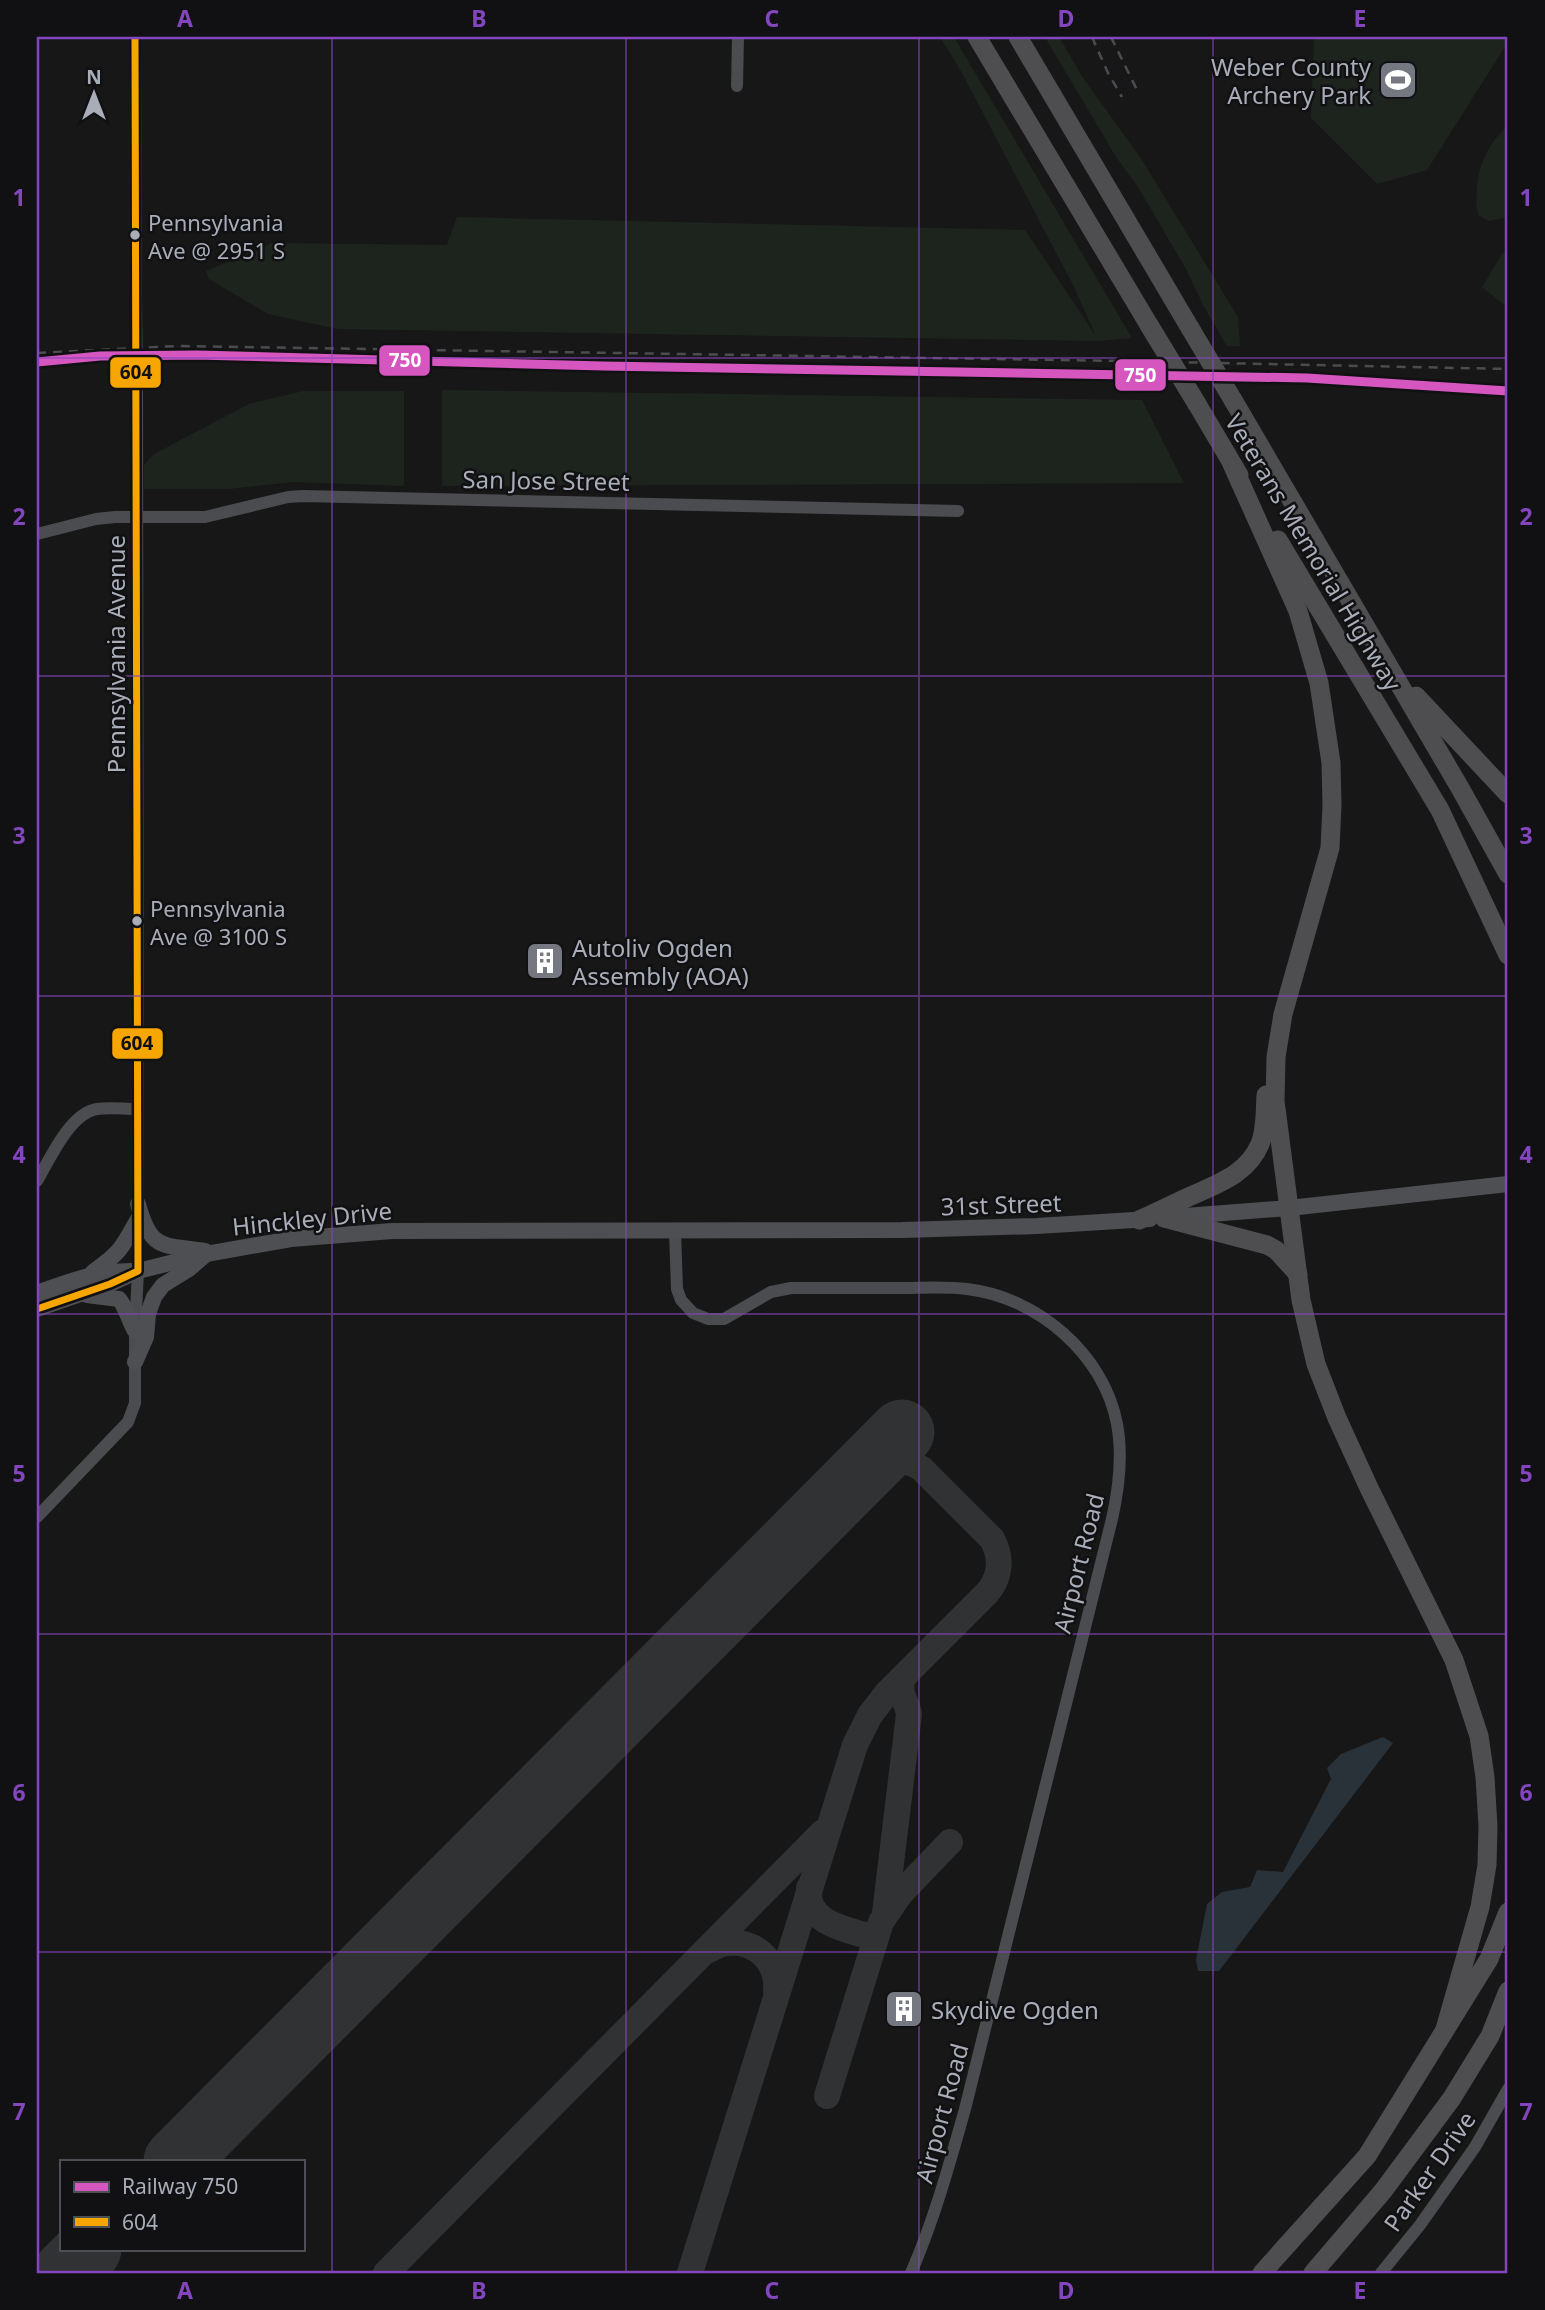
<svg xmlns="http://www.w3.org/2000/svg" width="1545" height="2310" viewBox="0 0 1545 2310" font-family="'Noto Sans',sans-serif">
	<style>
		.green { fill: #1d241e }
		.water { fill: #2a3239 }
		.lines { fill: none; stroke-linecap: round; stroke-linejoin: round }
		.taxiway { stroke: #313233; stroke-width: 26 }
		.runway { stroke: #313233; stroke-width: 65 }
		.minor { stroke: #4b4c50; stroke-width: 12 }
		.major { stroke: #4d4f52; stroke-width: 16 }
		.highway { stroke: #4e4e51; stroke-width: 19 }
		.rail { stroke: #4b4c4f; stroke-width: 2.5; stroke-dasharray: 9 7; stroke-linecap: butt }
		.minor-bridge { stroke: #4b4c50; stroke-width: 12 }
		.highway-bridge { stroke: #4e4e51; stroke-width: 19 }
		.bus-1-casing { stroke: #111113; stroke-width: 12 }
		.bus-1 { stroke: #f7a600; stroke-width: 7 }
		.rail-1-casing { stroke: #111113; stroke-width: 14 }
		.rail-1 { stroke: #d656c0; stroke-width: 9 }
		.grid { fill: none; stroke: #8446be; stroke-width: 2; stroke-opacity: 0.55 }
		.bus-dot { fill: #a8adb8; stroke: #111113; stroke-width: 2.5 }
		.labels { text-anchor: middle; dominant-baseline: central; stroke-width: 5; stroke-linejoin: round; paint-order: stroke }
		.bus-label { font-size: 22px; fill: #a8adb8; stroke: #111113; text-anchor: start }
		.poi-label { font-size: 24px; fill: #a8adb8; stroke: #111113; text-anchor: start }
		.street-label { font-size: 24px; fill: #a8adb8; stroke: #111113 }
		.line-badge { stroke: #111113; stroke-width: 2.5 }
		.badge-label { font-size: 19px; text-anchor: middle; font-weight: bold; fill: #fff }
		.pale-badge-label { font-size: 19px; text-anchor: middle; font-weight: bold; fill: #111 }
		.neatline { fill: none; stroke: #8446be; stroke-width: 2.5 }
		.grid-label { font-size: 23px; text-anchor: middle; font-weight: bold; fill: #8446be }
	</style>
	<rect width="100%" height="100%" fill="#171717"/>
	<g class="green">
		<path d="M940,37H954L1132,338L1100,341L337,329L268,314L209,279L206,271L272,243L447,245L457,217L1025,230L1096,336L1074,287L962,73Z"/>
		<path d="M1045,37H1059L1083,78L1140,157L1238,317L1240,346H1227L1203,305L1186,269L1138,187L1116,157Z"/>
		<path d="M1314,37H1508V42L1427,170L1377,184L1311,118Z"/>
		<path d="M1508,126V217L1489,221L1478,215C1472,182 1482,148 1508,126Z"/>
		<path d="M1508,252V308L1482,287L1502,254Z"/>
		<path d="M442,390L1142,400L1184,483L442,486Z"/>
		<path d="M303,391H404V486L293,482L229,489H144V465L154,454L249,404Z"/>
	</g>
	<path class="water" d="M1383,1737L1393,1743L1219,1971H1198L1196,1960L1207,1904L1222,1892L1250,1887L1257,1870L1283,1872L1331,1779L1327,1768L1341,1754Z"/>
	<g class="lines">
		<g class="taxiway">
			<path d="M809,1888C804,1924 849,1930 875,1938"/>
			<path d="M885,1913L909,1714C906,1698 895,1690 906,1674"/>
			<path d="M709,1950C741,1930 780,1954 776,1992"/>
			<path d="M827,2096L881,1922L900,1894L950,1842"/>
			<path d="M386,2273L823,1832"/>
			<path d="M690,2273L855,1745L870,1715L887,1693L987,1593C1001,1577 1002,1557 992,1539L922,1469C902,1455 881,1458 861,1472"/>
		</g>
		<g class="runway">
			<path d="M176,2161L902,1432"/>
			<path d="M65,2273L89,2249"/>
		</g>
		<g class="minor">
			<path d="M135,37L136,300"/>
			<path d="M737,86L738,37"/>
			<path d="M37,534L96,519L115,517H205L288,497L303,496L958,511"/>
			<path d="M37,1181C50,1159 70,1113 97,1109C109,1107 123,1109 136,1109"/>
			<path d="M675,1232L677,1289L681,1300L693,1313L708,1319H724L771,1292L791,1288C826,1288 862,1288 898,1288C921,1288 945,1286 967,1289C1037,1297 1104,1354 1117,1424C1123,1456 1119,1488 1112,1519L965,2109C949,2166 934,2220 911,2273"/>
			<path d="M37,1517L128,1422L135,1403V1331L138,1271L137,382"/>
			<path d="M1381,2273L1420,2225L1475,2147L1508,2089"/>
		</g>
		<g class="major">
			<path d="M138,1204C151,1252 163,1244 205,1251"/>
			<path d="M1172,1217L1289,1208L1508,1184"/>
			<path d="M93,1272C121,1252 122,1248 138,1219"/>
			<path d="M37,1293C70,1281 96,1271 132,1271"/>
			<path d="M87,1295L119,1299C126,1307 129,1321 135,1331"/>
			<path d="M37,1309L110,1284L138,1271L206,1254L291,1239L392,1231L902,1230L1037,1226L1150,1219"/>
			<path d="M135,1362L146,1337L148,1314L154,1297L163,1285L189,1269L204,1256"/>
		</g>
		<g class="highway">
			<path d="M977,37L1149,325"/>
			<path d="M1018,37L1190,328"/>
			<path d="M1233,400L1460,788L1508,874"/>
			<path d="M1197,404L1239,475"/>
			<path d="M1232,464L1298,611L1319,683L1331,763L1332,805L1330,848L1283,1014L1276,1057L1275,1101L1301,1300L1316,1364L1337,1418L1369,1488L1454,1660L1479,1736L1485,1777L1488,1826L1487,1865L1480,1907L1445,2029"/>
			<path d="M1278,540L1440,810L1508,955"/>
			<path d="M1416,696L1508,794"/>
			<path d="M1164,1218L1267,1245L1276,1250L1298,1274"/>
			<path d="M1139,1220C1157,1212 1175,1203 1193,1195C1220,1183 1248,1173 1260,1144C1266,1129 1265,1111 1266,1095"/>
			<path d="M1262,2273L1367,2156L1489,1959L1508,1912"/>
			<path d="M1313,2273L1383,2191L1452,2098L1490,2036L1508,1991"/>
		</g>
		<g class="rail">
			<path d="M1092,37L1108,73L1122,97"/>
			<path d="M1111,37L1137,90"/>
			<path d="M37,353L177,346L1121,361L1508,369"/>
		</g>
		<path class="minor-bridge" d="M136,300L137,382"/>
		<g class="highway-bridge">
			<path d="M1149,325L1197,404"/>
			<path d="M1190,328L1233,400"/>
		</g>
		<defs>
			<path id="bus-1" d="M37,1309L110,1284L138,1271L135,37"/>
		</defs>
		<use href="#bus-1" class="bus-1-casing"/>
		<use href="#bus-1" class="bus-1"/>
		<defs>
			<path id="rail-1" d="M37,362L100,356L197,355L603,366L1307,378L1508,391"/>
		</defs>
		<use href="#rail-1" class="rail-1-casing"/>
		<use href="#rail-1" class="rail-1"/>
	</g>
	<path class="grid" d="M332,37V2273M626,37V2273M919,37V2273M1213,37V2273M37,358H1508M37,676H1508M37,996H1508M37,1314H1508M37,1634H1508M37,1952H1508"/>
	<defs>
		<symbol id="stadium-square" viewBox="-11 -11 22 22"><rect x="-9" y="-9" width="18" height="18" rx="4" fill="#757880" stroke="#111113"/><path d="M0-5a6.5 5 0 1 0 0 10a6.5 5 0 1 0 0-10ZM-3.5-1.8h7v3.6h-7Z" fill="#fff"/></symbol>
		<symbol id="building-square" viewBox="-11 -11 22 22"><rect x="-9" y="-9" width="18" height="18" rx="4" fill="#757880" stroke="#111113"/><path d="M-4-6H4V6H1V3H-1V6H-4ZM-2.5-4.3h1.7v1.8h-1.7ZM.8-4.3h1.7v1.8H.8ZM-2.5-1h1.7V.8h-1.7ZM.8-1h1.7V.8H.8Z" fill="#fff"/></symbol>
	</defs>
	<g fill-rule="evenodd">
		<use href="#stadium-square" x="1376" y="58" width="44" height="44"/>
		<use href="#building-square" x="523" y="939" width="44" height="44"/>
		<use href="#building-square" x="882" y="1987" width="44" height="44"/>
	</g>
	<g class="bus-dot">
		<circle cx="135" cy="235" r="6"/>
		<circle cx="137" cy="921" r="6"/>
	</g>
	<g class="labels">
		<g class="bus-label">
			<text x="148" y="222">Pennsylvania<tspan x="148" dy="28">Ave @ 2951 S</tspan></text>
			<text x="150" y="908">Pennsylvania<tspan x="150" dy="28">Ave @ 3100 S</tspan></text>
		</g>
		<g class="poi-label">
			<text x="1371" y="66" text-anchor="end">Weber County<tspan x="1371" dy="28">Archery Park</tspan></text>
			<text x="572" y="947">Autoliv Ogden<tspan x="572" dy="28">Assembly (AOA)</tspan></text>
			<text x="931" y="2009">Skydive Ogden</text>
		</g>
		<g class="street-label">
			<text transform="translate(546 480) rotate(1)">San Jose Street</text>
			<text transform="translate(1314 552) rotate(59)">Veterans Memorial Highway</text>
			<text transform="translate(115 654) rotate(-90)">Pennsylvania Avenue</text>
			<text transform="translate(1001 1204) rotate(-2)">31st Street</text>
			<text transform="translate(312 1218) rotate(-6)">Hinckley Drive</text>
			<text transform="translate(1078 1563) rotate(-76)">Airport Road</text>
			<text transform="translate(941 2113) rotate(-75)">Airport Road</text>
			<text transform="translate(1429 2171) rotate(-55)">Parker Drive</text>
		</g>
	</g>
	<g class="line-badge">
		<rect x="378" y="344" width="53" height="33" rx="7" fill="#d656c0"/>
		<rect x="109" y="356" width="53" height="33" rx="7" fill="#f7a600"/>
		<rect x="1114" y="358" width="53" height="34" rx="7" fill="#d656c0"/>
		<rect x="111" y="1027" width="53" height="33" rx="7" fill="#f7a600"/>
	</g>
	<g class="badge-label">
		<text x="405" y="367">750</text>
		<text x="1140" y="382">750</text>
	</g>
	<g class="pale-badge-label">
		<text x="136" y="379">604</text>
		<text x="137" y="1050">604</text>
	</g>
	<rect width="1545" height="2310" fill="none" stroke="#111113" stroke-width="77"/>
	<rect x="60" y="2160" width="245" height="91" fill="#111113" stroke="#4d4f55" stroke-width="2"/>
	<rect x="74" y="2182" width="35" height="10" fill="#d656c0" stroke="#4d4f55" stroke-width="2"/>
	<text x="122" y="2194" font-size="21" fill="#a8adb8">Railway 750</text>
	<rect x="74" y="2217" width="35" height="10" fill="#f7a600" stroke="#4d4f55" stroke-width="2"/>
	<text x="122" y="2230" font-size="21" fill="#a8adb8">604</text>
	<g transform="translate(94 94)" stroke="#111113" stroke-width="5" paint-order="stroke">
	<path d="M0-5L12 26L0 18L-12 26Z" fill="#a8adb8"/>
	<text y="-10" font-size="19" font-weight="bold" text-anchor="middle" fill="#a8adb8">N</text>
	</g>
	<rect x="38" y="38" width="1468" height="2234" class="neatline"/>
	<g class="grid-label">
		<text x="185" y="27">A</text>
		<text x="479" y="27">B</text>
		<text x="772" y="27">C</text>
		<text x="1066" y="27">D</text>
		<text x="1360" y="27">E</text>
		<text x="19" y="206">1</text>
		<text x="1526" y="206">1</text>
		<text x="19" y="525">2</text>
		<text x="1526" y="525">2</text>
		<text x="19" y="844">3</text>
		<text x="1526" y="844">3</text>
		<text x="19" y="1163">4</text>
		<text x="1526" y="1163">4</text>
		<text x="19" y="1482">5</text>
		<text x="1526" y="1482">5</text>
		<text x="19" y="1801">6</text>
		<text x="1526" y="1801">6</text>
		<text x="19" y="2120">7</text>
		<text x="1526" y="2120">7</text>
		<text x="185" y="2299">A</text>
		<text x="479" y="2299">B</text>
		<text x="772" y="2299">C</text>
		<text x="1066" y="2299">D</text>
		<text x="1360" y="2299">E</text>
	</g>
</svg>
